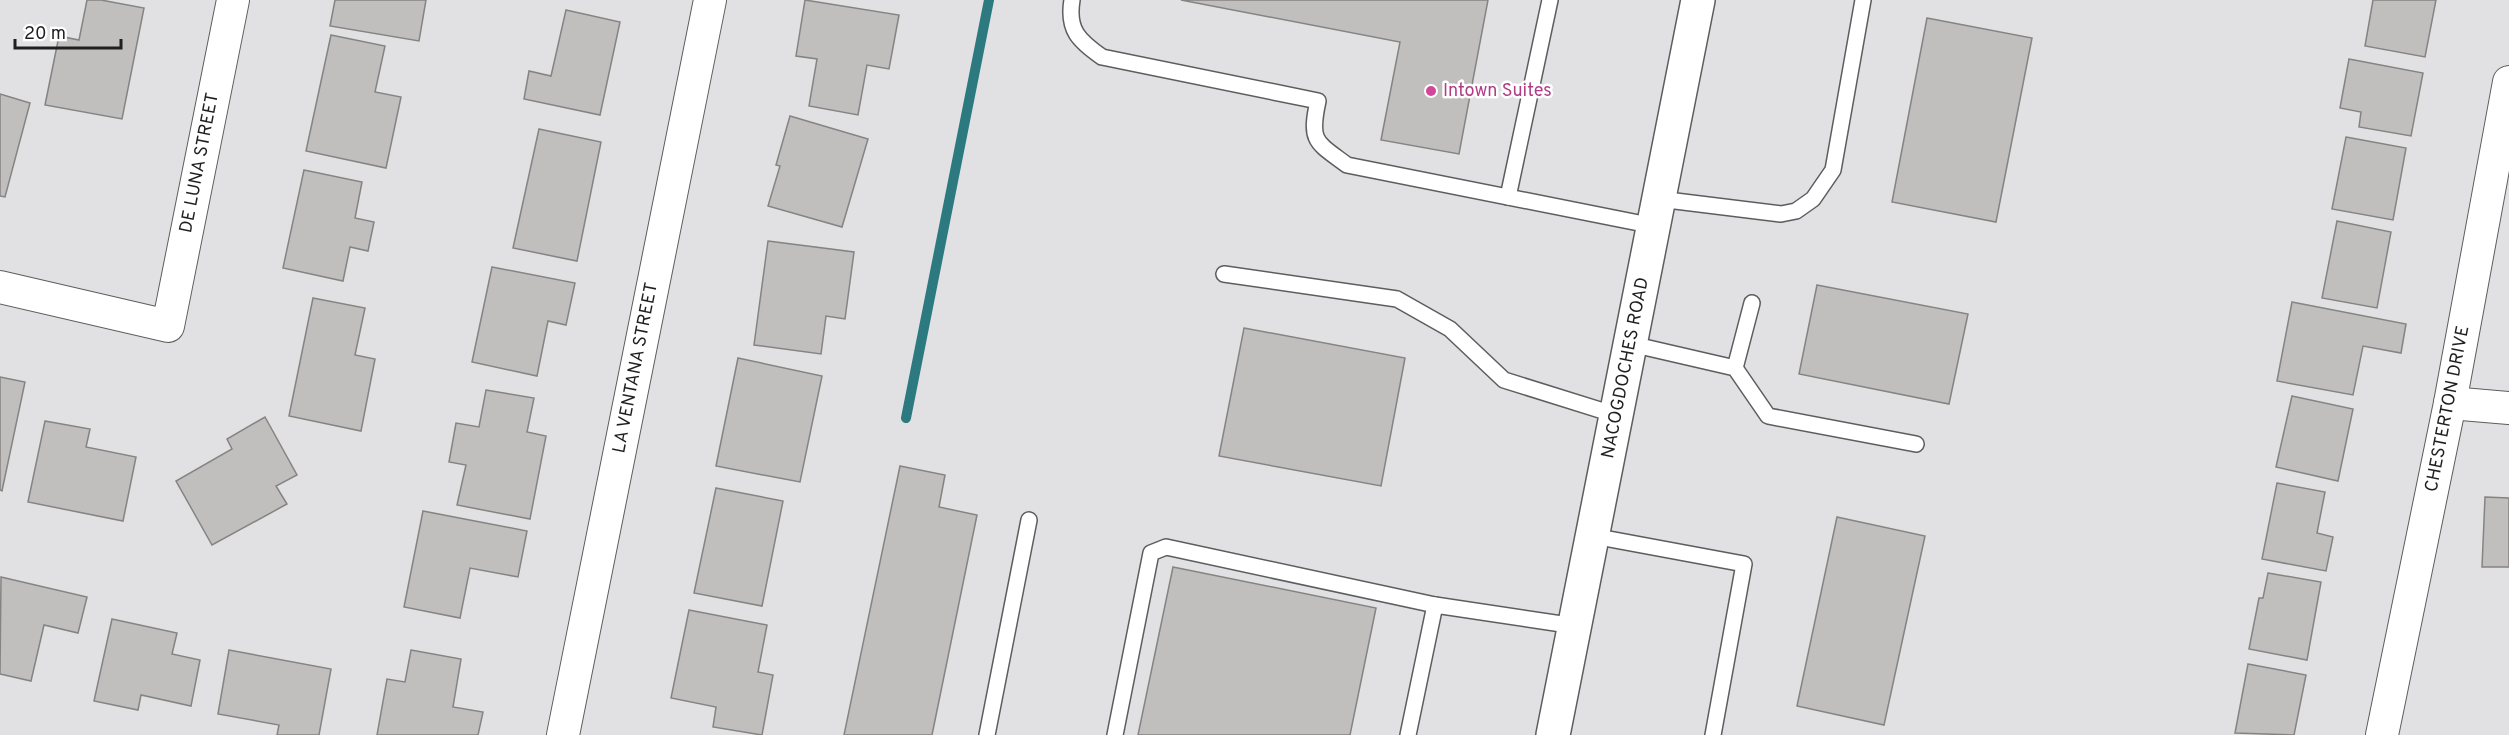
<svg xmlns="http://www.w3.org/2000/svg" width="2509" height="735" viewBox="0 0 2509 735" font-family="Overpass,sans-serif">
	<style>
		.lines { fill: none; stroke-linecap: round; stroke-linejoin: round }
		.stream { stroke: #2c7980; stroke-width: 10 }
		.building { fill: #c0bfbe; stroke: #848482; stroke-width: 1.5 }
		.service-casing { stroke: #5c5d5e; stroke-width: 18 }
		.minor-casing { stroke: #5c5d5e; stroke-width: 34 }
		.primary-casing { stroke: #5c5d5e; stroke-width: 36 }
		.service { stroke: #fff; stroke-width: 15 }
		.minor { stroke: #fff; stroke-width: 32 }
		.primary { stroke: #fff; stroke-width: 33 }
		.hotel-dot { fill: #d1479c; stroke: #fff; stroke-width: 2 }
		.labels { text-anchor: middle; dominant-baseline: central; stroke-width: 5; stroke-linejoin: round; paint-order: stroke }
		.hotel-label { font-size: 18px; fill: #b23c85; stroke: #fff; text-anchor: start }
		.street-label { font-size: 18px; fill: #1e1f1f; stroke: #fff }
	</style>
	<rect width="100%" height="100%" fill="#e1e1e3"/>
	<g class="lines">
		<path class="stream" d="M906,418L989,0"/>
	</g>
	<g class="building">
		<path d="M87,0H101L144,8L122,119L45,105L59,36L79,40Z"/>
		<path d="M335,0H426L419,41L330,26Z"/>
		<path d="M805,0L899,15L889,69L867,65L858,115L809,106L817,59L796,56Z"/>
		<path d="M1181,0H1488L1459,154L1381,140L1400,42Z"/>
		<path d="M2373,0H2436L2425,57L2365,46Z"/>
		<path d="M566,10L620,22L600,115L524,99L529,71L551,76Z"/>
		<path d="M1927,18L2032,38L1996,222L1892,202Z"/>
		<path d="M331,35L385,46L375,92L401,97L386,168L306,151Z"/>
		<path d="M2349,59L2423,73L2411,136L2359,127L2361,112L2340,108Z"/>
		<path d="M0,94L30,103L5,197L0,196Z"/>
		<path d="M790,116L868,139L842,227L768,206L780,166L776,165Z"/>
		<path d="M539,129L601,142L577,261L513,248Z"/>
		<path d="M2346,137L2406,148L2393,220L2332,209Z"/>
		<path d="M304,170L362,182L355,218L374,222L368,251L350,247L343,281L283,268Z"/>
		<path d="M2337,221L2391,232L2377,308L2322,298Z"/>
		<path d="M768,241L854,252L845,319L826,316L821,354L754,345Z"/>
		<path d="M492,267L575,283L566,325L548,321L537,376L472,362Z"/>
		<path d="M1817,285L1968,314L1949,404L1799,374Z"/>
		<path d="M313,298L365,308L355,355L375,359L361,431L289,416Z"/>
		<path d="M2292,302L2406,324L2401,353L2363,346L2353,395L2277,381Z"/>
		<path d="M1244,328L1405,358L1381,486L1219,456Z"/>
		<path d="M738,358L822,376L800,482L716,466Z"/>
		<path d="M0,377L25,382L2,491L0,490Z"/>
		<path d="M486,390L534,398L527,432L546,436L530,519L457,505L466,465L449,462L456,423L479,427Z"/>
		<path d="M2292,396L2353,409L2338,481L2276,467Z"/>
		<path d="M265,417L297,475L276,486L287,504L212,545L176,481L232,449L227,439Z"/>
		<path d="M45,421L90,429L86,447L136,457L123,521L28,502Z"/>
		<path d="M900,466L945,475L939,507L977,515L932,735H844Z"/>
		<path d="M2277,483L2325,492L2317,533L2333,537L2326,571L2262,559Z"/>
		<path d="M716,488L783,501L762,606L694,593Z"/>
		<path d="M2485,497L2509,498V567H2482Z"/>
		<path d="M423,511L527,531L518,577L470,568L460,618L404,607Z"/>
		<path d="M1837,517L1925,536L1884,725L1797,706Z"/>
		<path d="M1173,567L1376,608L1350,735H1138Z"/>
		<path d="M2268,573L2321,582L2307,660L2249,649L2259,598H2263Z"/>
		<path d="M1,577L87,597L78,633L44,625L31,681L0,674Z"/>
		<path d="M689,610L767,625L758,672L773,675L762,735L713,727L716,707L671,698Z"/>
		<path d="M112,619L177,633L172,654L200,660L191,706L141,695L138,710L94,701Z"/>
		<path d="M229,650L331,669L319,735H277L279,725L218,714Z"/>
		<path d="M411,650L461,659L453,707L483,712L478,735H377L387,679L405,682Z"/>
		<path d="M2248,664L2306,675L2294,735L2235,733Z"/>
	</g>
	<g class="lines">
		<defs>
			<g id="service">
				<path d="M1072,0C1067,30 1079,41 1102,57L1318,101C1309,142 1316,142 1347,165L1654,226"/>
				<path d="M1508,197L1550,0"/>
				<path d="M1659,199L1781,214L1796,211L1813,199L1833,170L1863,0"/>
				<path d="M1224,274L1397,299L1450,329L1504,380L1616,415"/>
				<path d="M1631,344L1735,368L1768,416L1916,444"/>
				<path d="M1735,368L1752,303"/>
				<path d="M1593,536L1744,564L1713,735"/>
				<path d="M987,735L1029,520"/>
				<path d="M1115,735L1151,553L1166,547L1435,605"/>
				<path d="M1408,735L1435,605L1575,626"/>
			</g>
			<g id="minor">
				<path d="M0,287L168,326L233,0"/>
				<path d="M2450,403L2509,408"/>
				<path d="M563,735L710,0"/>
				<path d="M2382,735L2450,403L2509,82"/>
			</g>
			<path id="primary" d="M1553,735L1698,0"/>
		</defs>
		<use href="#service" class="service-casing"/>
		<use href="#minor" class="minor-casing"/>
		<use href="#primary" class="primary-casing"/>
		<use href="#service" class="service"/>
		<use href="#minor" class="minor"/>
		<use href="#primary" class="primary"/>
	</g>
	<circle class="hotel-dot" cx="1431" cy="91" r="6"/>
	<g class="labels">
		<g class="hotel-label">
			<text x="1443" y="91">Intown Suites</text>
		</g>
		<g class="street-label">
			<text transform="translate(200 163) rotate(-79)">DE LUNA STREET</text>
			<text transform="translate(636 368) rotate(-79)">LA VENTANA STREET</text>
			<text transform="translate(1626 368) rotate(-79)">NACOGDOCHES ROAD</text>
			<text transform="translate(2448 409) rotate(-79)">CHESTERTON DRIVE</text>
		</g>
	</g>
	<path d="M15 39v9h106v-9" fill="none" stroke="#1e1f1f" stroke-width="3"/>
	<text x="24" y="39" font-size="18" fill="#1e1f1f" stroke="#ffffff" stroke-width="4.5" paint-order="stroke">20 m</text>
</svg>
